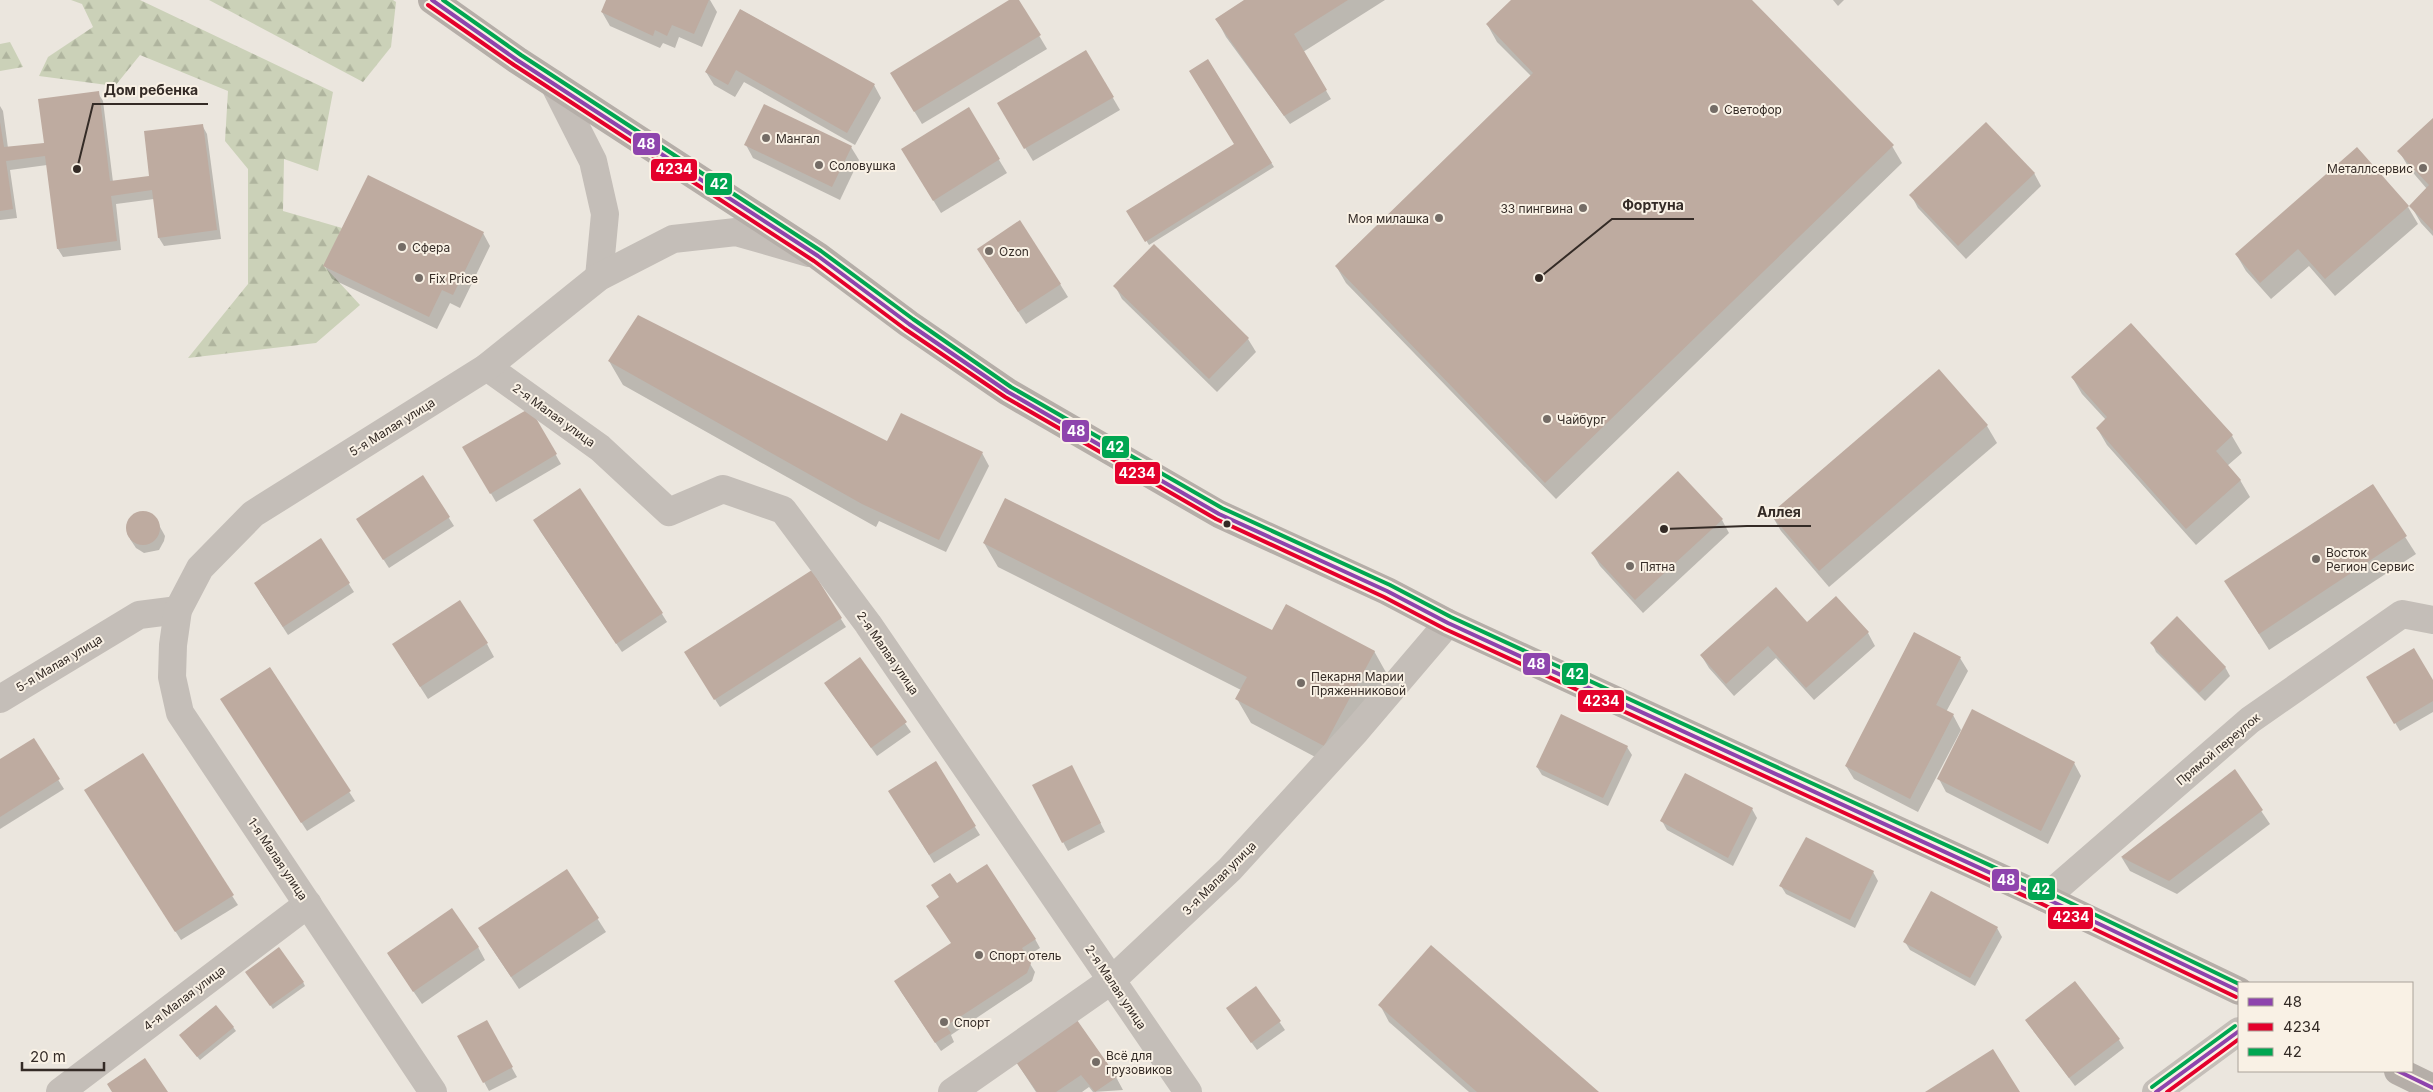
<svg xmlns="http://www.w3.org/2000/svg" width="2433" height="1092" viewBox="0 0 2433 1092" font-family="Inter,sans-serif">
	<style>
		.forest { fill: url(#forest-firs) }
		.shadow { fill: #0003 }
		.building { fill: #beaba0 }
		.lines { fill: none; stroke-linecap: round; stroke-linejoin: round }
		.street { stroke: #c4beb8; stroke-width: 28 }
		.secondary { stroke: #b5aea8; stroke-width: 28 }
		.bus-1-casing { stroke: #f9f1e5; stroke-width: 8 }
		.bus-2-casing { stroke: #f9f1e5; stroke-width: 8 }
		.bus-3-casing { stroke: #f9f1e5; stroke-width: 8 }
		.bus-1 { stroke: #8e44ad; stroke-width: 4 }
		.bus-2 { stroke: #e4002b; stroke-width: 4 }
		.bus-3 { stroke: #00a651; stroke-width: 4 }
		.poi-dot { fill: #746c66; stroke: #f9f1e5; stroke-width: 2 }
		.bus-dot { fill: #342b26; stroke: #f9f1e5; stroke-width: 2 }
		.labels { text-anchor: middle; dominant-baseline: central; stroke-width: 4; stroke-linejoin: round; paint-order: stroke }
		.poi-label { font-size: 12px; fill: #342b26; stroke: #f9f1e5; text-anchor: start }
		.street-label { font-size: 12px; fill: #342b26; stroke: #f9f1e5 }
		.leader { fill: none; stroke: #342b26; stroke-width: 2 }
		.callout-dot { fill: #342b26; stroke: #f9f1e5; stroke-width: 2 }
		.callout-label { font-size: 14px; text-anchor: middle; font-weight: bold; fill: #342b26; stroke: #f9f1e5; stroke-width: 4; stroke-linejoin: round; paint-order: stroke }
		.line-badge { stroke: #f9f1e5; stroke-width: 2 }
		.badge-label { font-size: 14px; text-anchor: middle; font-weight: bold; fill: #fff }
	</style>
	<defs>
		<pattern id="forest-firs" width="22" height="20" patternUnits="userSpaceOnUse" patternTransform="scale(1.25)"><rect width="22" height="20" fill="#cbd1b8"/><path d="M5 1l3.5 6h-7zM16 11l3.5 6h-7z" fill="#afb49e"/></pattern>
	</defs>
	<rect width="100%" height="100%" fill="#ebe6de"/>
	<g class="forest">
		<path d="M71,0H140L333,92L318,171L284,159L283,211L342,228L324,266L360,305L316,343L188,358L248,284V169L225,141L228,91L140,55L115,86L39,76L48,57L93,27L82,4Z"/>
		<path d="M209,0H393L396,2L391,47L363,82Z"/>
		<path d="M10,42L23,67L0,71V44Z"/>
	</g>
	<g class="shadow">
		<path d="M607,0H710L717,12L702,47L679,37L675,48L663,43L660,48L610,26L602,12Z"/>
		<path d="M1011,0H1018L1047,49L922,124L899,86Z"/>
		<path d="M1246,0H1385L1303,52L1331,99L1290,124L1226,37L1217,20Z"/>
		<path d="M1513,0H1751L1892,146L1902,163L1556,499L1346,283L1336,266L1532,77L1497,42L1487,24Z"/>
		<path d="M1833,0H1844L1838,6Z"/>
		<path d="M741,10L874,85L881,98L855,145L744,82L735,97L714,85L706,72Z"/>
		<path d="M1086,52L1120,110L1033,161L998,103Z"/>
		<path d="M1207,61L1274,167L1149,245L1128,211L1236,144Z"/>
		<path d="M98,93L103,101L113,182L151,177L202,125L207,134L221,239L164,246L159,238L154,199L116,204L121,250L63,257L58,249L47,165L10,170L17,218L0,220V106L3,111L8,148L45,144Z"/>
		<path d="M968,109L1007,173L941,213L910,162Z"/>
		<path d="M2433,120V236L2421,223L2411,206L2427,189L2409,168L2399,151Z"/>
		<path d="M746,145L851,147L859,160L840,200L753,158Z"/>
		<path d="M2034,173L2041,186L1966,259L1918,208L1911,195Z"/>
		<path d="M2408,207L2418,224L2335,296L2309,266L2271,299L2246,271L2236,254Z"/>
		<path d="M483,233L490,246L460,308L450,303L437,329L332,279L325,266Z"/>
		<path d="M1154,246L1248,339L1256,352L1217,392L1122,299L1115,286Z"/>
		<path d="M986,262L1060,284L1068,297L1026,324Z"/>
		<path d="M2131,324L2232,436L2242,453L2227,466L2240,480L2250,497L2196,545L2107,445L2097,428L2106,420L2082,394L2072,377Z"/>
		<path d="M609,361L888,442L982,453L989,466L946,552L879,521L876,527L623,385Z"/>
		<path d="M1939,370L1987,426L1997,443L1829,587L1781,531L1771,514Z"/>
		<path d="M530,410L561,464L496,502L464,448Z"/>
		<path d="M423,477L454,526L389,568L363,528Z"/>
		<path d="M2372,485L2416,554L2269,650L2226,582Z"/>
		<path d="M144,512L154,516L165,536L164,541L159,550L144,553L136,548L130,539L127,524L133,515Z"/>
		<path d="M1722,520L1729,533L1643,613L1600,566L1592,553Z"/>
		<path d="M539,529L662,614L667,622L622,652Z"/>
		<path d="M321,540L354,592L288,635L260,592Z"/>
		<path d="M984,543L1273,632L1374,651L1388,676L1338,769L1251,723L1237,699L1241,690L998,567Z"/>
		<path d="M811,572L846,627L720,707L690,661Z"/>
		<path d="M1807,624L1868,633L1875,646L1814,700L1776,658L1734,696L1709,668L1701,655Z"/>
		<path d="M2152,643L2225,667L2230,676L2205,701L2156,652Z"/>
		<path d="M487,644L494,657L428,699L401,657Z"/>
		<path d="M1960,658L1968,671L1946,712L1953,715L1961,730L1918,812L1854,779L1846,766Z"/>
		<path d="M860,659L911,732L877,756L831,692Z"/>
		<path d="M270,668L355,801L307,831L227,708Z"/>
		<path d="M2368,677L2433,683V712L2400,731Z"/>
		<path d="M33,740L64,789L0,829V761Z"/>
		<path d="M1627,747L1632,755L1608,806L1542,775L1537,767Z"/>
		<path d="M142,755L238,905L181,940L91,799Z"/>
		<path d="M2074,763L2081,776L2048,844L1946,792L1939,779Z"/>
		<path d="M2234,771L2270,824L2177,894L2130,871L2122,858Z"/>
		<path d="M1076,775L1105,832L1068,851L1063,842Z"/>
		<path d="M895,800L975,827L980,835L934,863Z"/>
		<path d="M1752,809L1757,818L1733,866L1667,830L1662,821Z"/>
		<path d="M1806,839L1873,872L1878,881L1855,928L1786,894L1781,886Z"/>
		<path d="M567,871L606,932L519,989L487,941Z"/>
		<path d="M957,885L1035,939L1040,948L1026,957L1035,972L1032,981L951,1035L954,1042L941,1051L900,990L952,944Z"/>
		<path d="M1997,928L2002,937L1975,986L1910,950L1905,942Z"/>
		<path d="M478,947L485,960L422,1004L388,954Z"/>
		<path d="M249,976L303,982L305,986L273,1009Z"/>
		<path d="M1256,988L1285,1030L1257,1050L1233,1017Z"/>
		<path d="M1380,1005L1597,1092H1469L1389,1022Z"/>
		<path d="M2026,1021L2119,1040L2124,1048L2075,1086Z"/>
		<path d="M486,1022L517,1077L489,1091L459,1036Z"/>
		<path d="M233,1027L236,1031L200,1060L183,1039Z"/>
		<path d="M1017,1063L1116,1077L1123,1090L1093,1092L1089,1087L1082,1092H1036Z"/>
	</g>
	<g class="building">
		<path d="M606,0H709L694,34L672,25L667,36L655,30L653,36L601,12Z"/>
		<path d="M1009,0H1019L1041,35L914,112L890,73Z"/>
		<path d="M1244,0H1348L1294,34L1327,90L1284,116L1215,19Z"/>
		<path d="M1511,0H1752L1894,145L1545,483L1335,266L1533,73L1486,24Z"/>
		<path d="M740,9L875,84L847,133L736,70L728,85L705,72Z"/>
		<path d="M1086,50L1114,97L1024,149L997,103Z"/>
		<path d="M1208,59L1272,163L1145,242L1126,211L1234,144L1189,71Z"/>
		<path d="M99,91L110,181L149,176L144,131L203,124L217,230L158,238L152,190L111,196L117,241L57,249L45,156L6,161L13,209L0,211V122L4,147L44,143L38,99Z"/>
		<path d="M764,104L852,146L832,187L744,145Z"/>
		<path d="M969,107L1000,159L933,201L901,149Z"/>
		<path d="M2433,118V231L2409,206L2429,185L2397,151Z"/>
		<path d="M1986,122L2035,173L1958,246L1909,195Z"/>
		<path d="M2357,147L2409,206L2325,279L2298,249L2260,283L2235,254Z"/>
		<path d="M368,175L484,232L453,295L442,290L429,317L323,266Z"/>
		<path d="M1020,220L1061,284L1018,312L977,249Z"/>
		<path d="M1154,244L1249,338L1209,379L1113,286Z"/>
		<path d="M638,315L887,441L901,413L983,452L939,540L862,504L608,361Z"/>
		<path d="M2131,323L2233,435L2216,451L2241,480L2186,529L2096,428L2107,417L2071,377Z"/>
		<path d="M1939,369L1988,425L1819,571L1770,514Z"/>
		<path d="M530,408L557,454L490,494L462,447Z"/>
		<path d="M1678,471L1723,519L1635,600L1591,553Z"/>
		<path d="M423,475L450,517L383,560L356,519Z"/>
		<path d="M2373,484L2407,536L2259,634L2224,581Z"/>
		<path d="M580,488L663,613L616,644L533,520Z"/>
		<path d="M1005,498L1272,630L1286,604L1375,651L1324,746L1235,699L1247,677L983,543Z"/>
		<circle cx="143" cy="528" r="17"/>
		<path d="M321,538L350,583L283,627L254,583Z"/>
		<path d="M812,570L842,618L714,700L684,652Z"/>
		<path d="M1776,587L1807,622L1836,596L1869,632L1806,688L1768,646L1726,684L1700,655Z"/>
		<path d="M460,600L488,643L420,687L392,644Z"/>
		<path d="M2177,616L2226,667L2199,693L2150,643Z"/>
		<path d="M1914,632L1961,657L1936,705L1954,714L1910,799L1845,766Z"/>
		<path d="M2414,648L2433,680V701L2394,724L2366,677Z"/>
		<path d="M860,657L907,722L871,748L824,683Z"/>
		<path d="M270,667L351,791L301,823L220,699Z"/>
		<path d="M1972,709L2075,762L2041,831L1937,779Z"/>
		<path d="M1561,714L1628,746L1603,798L1536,767Z"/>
		<path d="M34,738L60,779L0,817V759Z"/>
		<path d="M143,753L234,895L175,932L84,790Z"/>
		<path d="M936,761L976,826L929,855L888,791Z"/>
		<path d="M1072,765L1101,823L1062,843L1032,785Z"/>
		<path d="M2235,769L2263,810L2169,881L2121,857Z"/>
		<path d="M1685,773L1753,808L1728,858L1660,821Z"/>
		<path d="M1806,837L1874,871L1850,920L1779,886Z"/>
		<path d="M987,864L1036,939L1022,948L1031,963L1027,973L946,1026L951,1033L935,1043L894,981L951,943L926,906L939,897L931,885L950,873L957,883Z"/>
		<path d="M567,869L599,918L511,977L478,928Z"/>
		<path d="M1931,891L1998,927L1970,978L1903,942Z"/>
		<path d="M452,908L479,947L413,992L387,953Z"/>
		<path d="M1431,945L1599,1092H1477L1378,1005Z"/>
		<path d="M279,947L304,982L270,1006L245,972Z"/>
		<path d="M2075,981L2120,1039L2069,1078L2025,1020Z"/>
		<path d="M1256,986L1281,1021L1251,1043L1226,1008Z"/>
		<path d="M216,1005L234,1027L197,1057L179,1035Z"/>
		<path d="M487,1020L513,1067L483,1083L457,1036Z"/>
		<path d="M1077,1020L1117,1077L1095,1092L1081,1075L1056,1092H1037L1016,1062Z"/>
		<path d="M1993,1049L2020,1092H1925Z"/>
		<path d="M145,1058L168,1092H112L107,1084Z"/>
	</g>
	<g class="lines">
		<g class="street">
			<path d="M554,84L593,161L605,214L599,277"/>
			<path d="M487,367L600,448L669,512L723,489L783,510L868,624L1188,1092"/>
			<path d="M0,699L139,615L178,610"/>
			<path d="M2045,898L2250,720L2402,614L2433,620"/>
			<path d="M60,1092L308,904"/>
			<path d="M433,1092L180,713L172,677L173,645L178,610L200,568L253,514L487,367L599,277L673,239L736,232L809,253"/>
			<path d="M952,1092L1112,980L1230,869L1356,731L1448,623"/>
			<path d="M2156,1092L2239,1031"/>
		</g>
		<g class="secondary">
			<path d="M432,0L517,60L818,256L909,324L1008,392L1219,514L1387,591L1448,623L2045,898L2239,991"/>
			<path d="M2398,1071L2433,1088"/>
		</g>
		<defs>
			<g id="bus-1">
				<path d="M432,0L517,60L818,256L909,324L1008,392L1219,514L1387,591L1448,623L2045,898L2239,991"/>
				<path d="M2398,1071L2433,1088"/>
				<path d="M2156,1092L2239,1031"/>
			</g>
			<g id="bus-2">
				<path d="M428,5L514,65L814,261L905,329L1005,397L1216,519L1384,597L1445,629L2042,904L2236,997"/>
				<path d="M2167,1092L2239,1039"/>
			</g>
			<g id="bus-3">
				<path d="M443,0L521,55L821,251L913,319L1011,387L1222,508L1390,585L1451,617L2048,892L2239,984"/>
				<path d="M2152,1087L2235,1026"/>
			</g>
		</defs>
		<use href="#bus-1" class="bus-1-casing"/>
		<use href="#bus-2" class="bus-2-casing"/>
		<use href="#bus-3" class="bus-3-casing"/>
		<use href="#bus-1" class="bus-1"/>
		<use href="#bus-2" class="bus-2"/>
		<use href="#bus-3" class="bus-3"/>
	</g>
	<g class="poi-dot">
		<circle cx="1714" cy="109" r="5"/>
		<circle cx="766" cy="138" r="5"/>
		<circle cx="819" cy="165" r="5"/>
		<circle cx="2423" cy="168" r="5"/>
		<circle cx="1583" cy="208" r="5"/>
		<circle cx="1439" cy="218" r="5"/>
		<circle cx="402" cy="247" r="5"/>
		<circle cx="989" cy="251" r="5"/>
		<circle cx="419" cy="278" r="5"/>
		<circle cx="1547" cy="419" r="5"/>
		<circle cx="2316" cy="559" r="5"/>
		<circle cx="1630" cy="566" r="5"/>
		<circle cx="1301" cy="683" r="5"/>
		<circle cx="979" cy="955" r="5"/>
		<circle cx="944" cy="1022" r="5"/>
		<circle cx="1096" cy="1062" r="5"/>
	</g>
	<circle class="bus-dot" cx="1227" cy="524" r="4.5"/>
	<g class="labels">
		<g class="poi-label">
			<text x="1724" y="109">Светофор</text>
			<text x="776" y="138">Мангал</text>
			<text x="829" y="165">Соловушка</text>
			<text x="2413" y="168" text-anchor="end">Металлсервис</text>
			<text x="1573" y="208" text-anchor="end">33 пингвина</text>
			<text x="1429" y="218" text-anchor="end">Моя милашка</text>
			<text x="412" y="247">Сфера</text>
			<text x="999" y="251">Ozon</text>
			<text x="429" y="278">Fix Price</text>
			<text x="1557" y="419">Чайбург</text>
			<text x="2326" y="552">Восток<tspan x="2326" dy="14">Регион Сервис</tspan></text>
			<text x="1640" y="566">Пятна</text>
			<text x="1311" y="676">Пекарня Марии<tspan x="1311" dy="14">Пряженниковой</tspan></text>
			<text x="989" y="955">Спорт отель</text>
			<text x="954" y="1022">Спорт</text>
			<text x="1106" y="1055">Всё для<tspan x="1106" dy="14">грузовиков</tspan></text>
		</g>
		<g class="street-label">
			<text transform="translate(554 415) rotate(36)">2-я Малая улица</text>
			<text transform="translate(392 427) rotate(-32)">5-я Малая улица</text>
			<text transform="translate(888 653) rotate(55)">2-я Малая улица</text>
			<text transform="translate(59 663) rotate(-31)">5-я Малая улица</text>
			<text transform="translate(2218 749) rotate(-40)">Прямой переулок</text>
			<text transform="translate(278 859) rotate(56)">1-я Малая улица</text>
			<text transform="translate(1219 878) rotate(-45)">3-я Малая улица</text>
			<text transform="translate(1116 987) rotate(56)">2-я Малая улица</text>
			<text transform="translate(184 998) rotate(-37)">4-я Малая улица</text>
		</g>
	</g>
	<path class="leader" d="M77 169L93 104H208M1539 278L1612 219H1694M1664 529L1747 526H1811"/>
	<g class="callout-dot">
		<circle cx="77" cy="169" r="5"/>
		<circle cx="1539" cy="278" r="5"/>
		<circle cx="1664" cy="529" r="5"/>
	</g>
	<g class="callout-label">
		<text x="151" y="95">Дом ребенка</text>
		<text x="1653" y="210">Фортуна</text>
		<text x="1779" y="517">Аллея</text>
	</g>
	<g class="line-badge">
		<rect x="632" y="132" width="29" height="24" rx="5" fill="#8e44ad"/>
		<rect x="650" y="158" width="48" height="24" rx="5" fill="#e4002b"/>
		<rect x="704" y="172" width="29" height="24" rx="5" fill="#00a651"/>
		<rect x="1061" y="419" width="29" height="24" rx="5" fill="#8e44ad"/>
		<rect x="1101" y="435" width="29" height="24" rx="5" fill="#00a651"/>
		<rect x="1114" y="461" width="47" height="24" rx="5" fill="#e4002b"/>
		<rect x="1522" y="652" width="29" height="24" rx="5" fill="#8e44ad"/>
		<rect x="1561" y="662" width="28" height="24" rx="5" fill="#00a651"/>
		<rect x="1577" y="689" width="48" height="24" rx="5" fill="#e4002b"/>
		<rect x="1991" y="868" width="29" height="24" rx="5" fill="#8e44ad"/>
		<rect x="2027" y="877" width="29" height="24" rx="5" fill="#00a651"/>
		<rect x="2047" y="906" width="47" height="24" rx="5" fill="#e4002b"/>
	</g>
	<g class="badge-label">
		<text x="646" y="149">48</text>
		<text x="674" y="174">4234</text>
		<text x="719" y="189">42</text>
		<text x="1076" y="436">48</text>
		<text x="1115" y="452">42</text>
		<text x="1137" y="478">4234</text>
		<text x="1536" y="669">48</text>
		<text x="1575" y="679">42</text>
		<text x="1601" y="706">4234</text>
		<text x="2006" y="885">48</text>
		<text x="2041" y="894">42</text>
		<text x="2071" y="922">4234</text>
	</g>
	<rect x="2238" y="982" width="175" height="90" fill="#f9f1e5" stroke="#aaa299"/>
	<rect x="2248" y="998" width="25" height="8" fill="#8e44ad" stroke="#aaa299"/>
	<text x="2283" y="1007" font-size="15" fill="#342b26">48</text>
	<rect x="2248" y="1023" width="25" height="8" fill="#e4002b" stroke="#aaa299"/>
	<text x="2283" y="1032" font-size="15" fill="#342b26">4234</text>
	<rect x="2248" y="1048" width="25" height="8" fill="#00a651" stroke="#aaa299"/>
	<text x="2283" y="1057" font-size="15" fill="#342b26">42</text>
	<path d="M22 1062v8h82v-8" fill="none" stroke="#342b26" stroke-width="2.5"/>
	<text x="30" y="1062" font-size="15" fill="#342b26" stroke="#f9f1e5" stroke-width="4" paint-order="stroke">20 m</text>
</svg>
